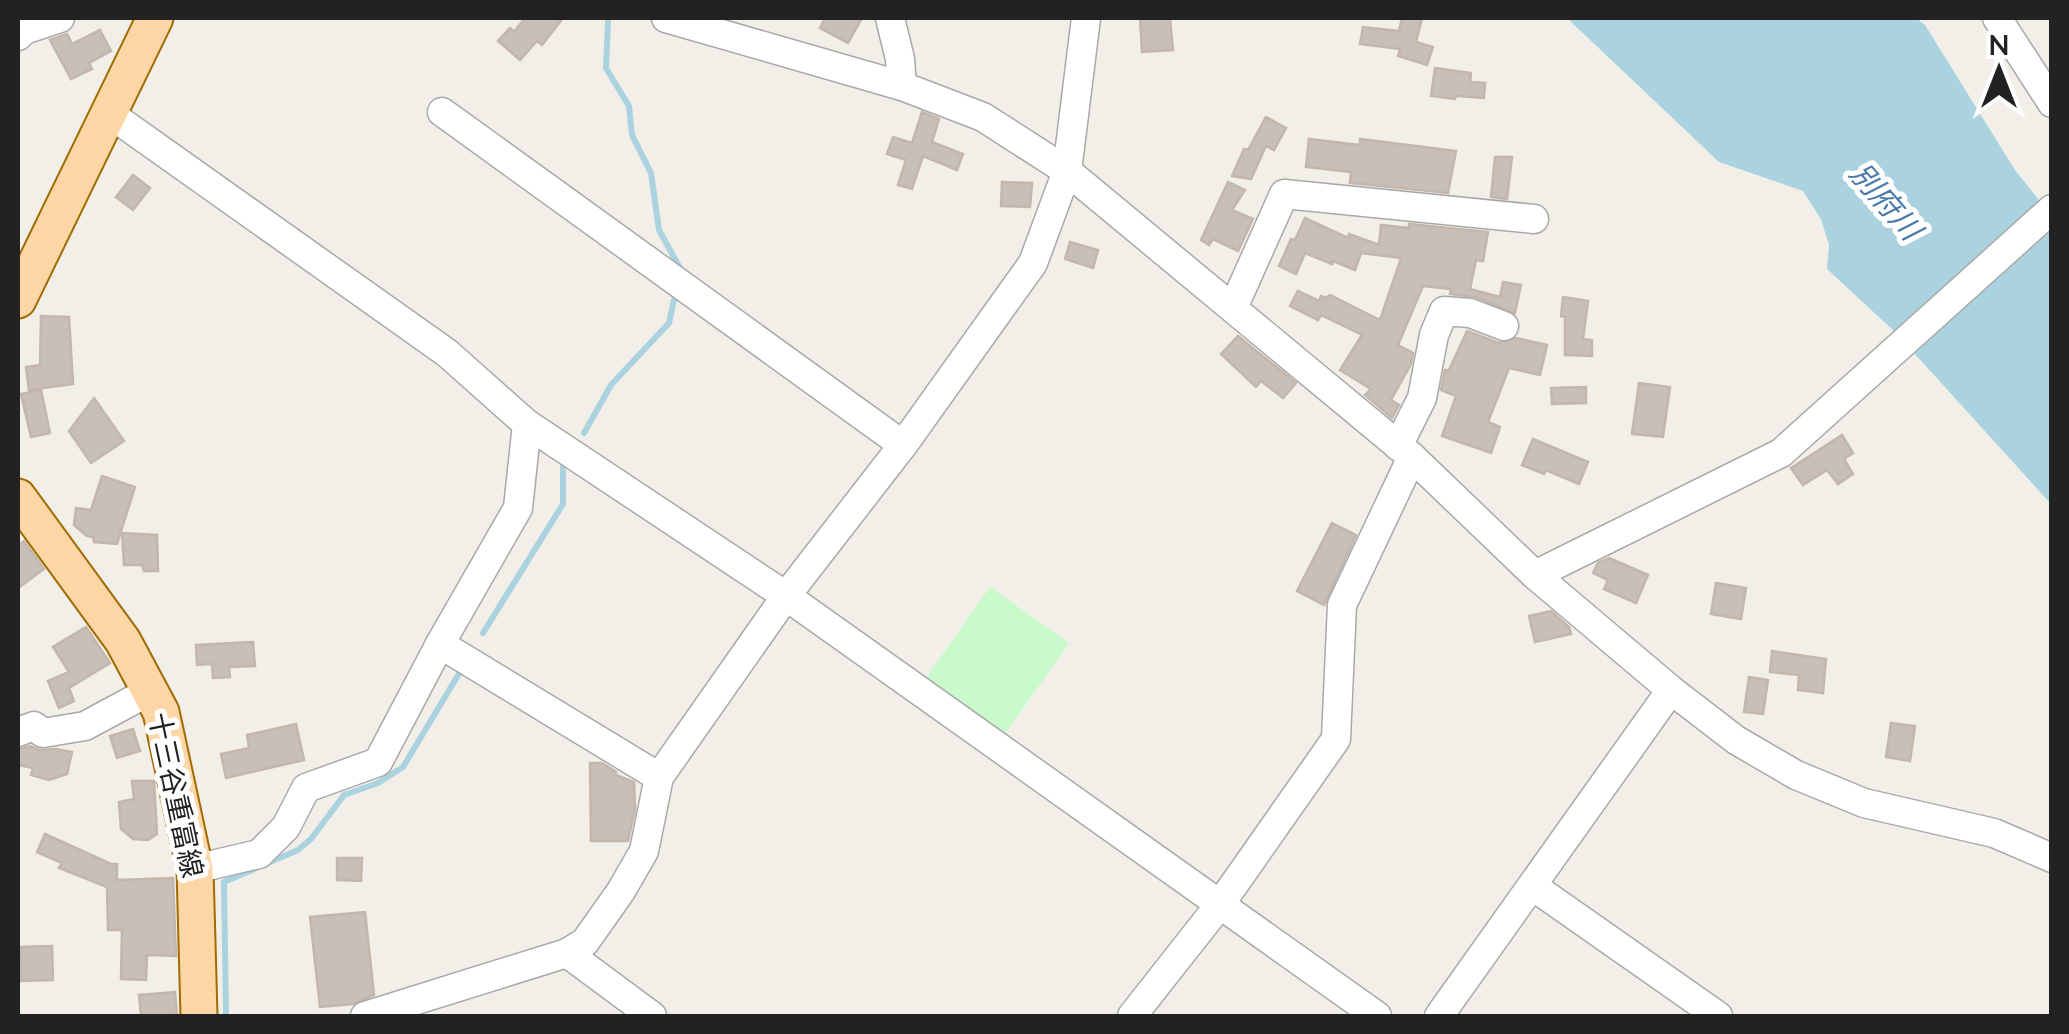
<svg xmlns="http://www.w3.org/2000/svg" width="2069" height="1034" viewBox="0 0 2069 1034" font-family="'Nunito Sans','Noto Sans JP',sans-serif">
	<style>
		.park { fill: #c8facc }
		.water { fill: #aad3df }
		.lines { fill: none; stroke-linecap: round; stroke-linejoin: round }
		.stream { stroke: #aad3df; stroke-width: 6 }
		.building { fill: #c7bfb8; stroke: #c4b6ab; stroke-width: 2.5 }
		.minor-casing { stroke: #a9a9a9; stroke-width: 31 }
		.major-casing { stroke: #a06b00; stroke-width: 39 }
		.minor { stroke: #fff; stroke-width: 28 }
		.major { stroke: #fcd6a4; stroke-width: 35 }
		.labels { text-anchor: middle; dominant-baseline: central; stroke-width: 10; stroke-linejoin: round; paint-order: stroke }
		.street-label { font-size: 28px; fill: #222; stroke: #fff }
		.water-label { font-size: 30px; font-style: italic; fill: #4a7aab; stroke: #fff }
	</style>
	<rect width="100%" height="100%" fill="#f2efe9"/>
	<path class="park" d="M990,587L1069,643L1005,734L926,678Z"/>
	<path class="water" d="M1567,18H1916L1925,25L2015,170L2051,215V504L1895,332L1827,269L1829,245L1821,219L1803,191L1719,162Z"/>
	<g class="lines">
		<g class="stream">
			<path d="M608,22L606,68L629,106L632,135L651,173L659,230L681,270"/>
			<path d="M584,433L611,385L669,323L674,300"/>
			<path d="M483,633L563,504V466"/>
			<path d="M226,1016L224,882L298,850L311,839L344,795L378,783L403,767L463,667"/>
		</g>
	</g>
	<g class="building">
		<path d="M525,18H563L542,45L537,41L520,60L498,41L510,28L514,32Z"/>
		<path d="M825,18H862L848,43L820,28Z"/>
		<path d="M1140,18H1170L1173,50L1142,52Z"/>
		<path d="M1402,18H1422L1416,42L1433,47L1427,65L1398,56L1400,49L1360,44L1363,27L1399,31Z"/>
		<path d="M100,30L111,51L89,63L92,69L71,79L50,40L67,34L72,44Z"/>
		<path d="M1435,68L1471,73L1470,82L1485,83L1484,98L1456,96L1455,99L1431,96Z"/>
		<path d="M922,112L939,119L932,142L963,154L957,170L923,156L912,189L898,185L906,160L887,154L893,137L912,143Z"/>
		<path d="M1266,117L1286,128L1274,150L1266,146L1251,179L1232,176L1244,149L1248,150Z"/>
		<path d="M1309,139L1360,145V139L1456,151L1448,193L1350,183L1351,172L1306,167Z"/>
		<path d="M1495,157H1512L1507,199L1491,197Z"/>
		<path d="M133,175L150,188L133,210L116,197Z"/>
		<path d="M1002,182L1032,183L1030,207L1001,206Z"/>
		<path d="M1228,182L1245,190L1232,210L1253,219L1238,251L1213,239L1209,245L1201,240Z"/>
		<path d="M1305,218L1348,238L1349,234L1379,245L1381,225L1409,228V224L1488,232L1483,261L1476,260L1470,289L1500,297L1503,282L1521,285L1515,313L1476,297L1450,294L1451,289L1423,286L1398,345L1413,353L1411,364L1391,400L1399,405L1392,418L1365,395L1371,389L1340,370L1362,335L1321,315L1318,320L1290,306L1298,291L1319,301L1321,296L1326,298L1330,295L1380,320L1401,258L1361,253L1355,270L1333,261L1332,264L1305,253L1296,274L1279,266L1291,239L1295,240Z"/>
		<path d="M1070,242L1098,250L1093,268L1065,259Z"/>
		<path d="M1563,297L1588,301L1583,339L1592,340V356L1565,355V317L1561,316Z"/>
		<path d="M41,316L69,317L73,384L29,390L26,367L40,365Z"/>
		<path d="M1467,331L1499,343L1516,338L1547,345L1540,375L1509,368L1488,422L1500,427L1491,453L1442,436L1456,396L1441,390L1445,370H1449Z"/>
		<path d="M1238,336L1296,383L1283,398L1261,381L1256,387L1221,354Z"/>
		<path d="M1639,383L1670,387L1663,437L1632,434Z"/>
		<path d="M1586,387V403L1552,404L1551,388Z"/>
		<path d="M41,390L50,433L31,437L21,394Z"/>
		<path d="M94,398L124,441L91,463L69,431Z"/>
		<path d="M1842,435L1853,453L1844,459L1853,474L1838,484L1827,470L1803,485L1791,468Z"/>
		<path d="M1533,439L1588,462L1579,484L1546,470L1544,474L1522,465Z"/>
		<path d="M102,476L135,487L117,544L94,542L93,537L87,536L74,525L76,508L91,510Z"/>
		<path d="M1332,523L1356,535L1324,605L1297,591Z"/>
		<path d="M122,533L157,535L158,571H144L142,565H124Z"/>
		<path d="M24,541L44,569L18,588V546Z"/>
		<path d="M1609,558L1648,575L1636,603L1604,589L1608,580L1593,573L1598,563Z"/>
		<path d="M1716,583L1746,588L1741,619L1711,614Z"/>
		<path d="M1551,611L1569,627L1571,634L1535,642L1529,616Z"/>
		<path d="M86,627L110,663L69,688L74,701L59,708L48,681L69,672L53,647Z"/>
		<path d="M253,642L255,666L229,667L230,677L213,678L212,664L197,665L196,645Z"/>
		<path d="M1772,651L1826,659L1823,693L1798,690L1799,675L1770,672Z"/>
		<path d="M1749,677L1768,680L1763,714L1744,712Z"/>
		<path d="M1891,723L1915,726L1910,761L1886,757Z"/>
		<path d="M296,724L304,760L226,778L221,754L249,748L247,735Z"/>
		<path d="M133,729L140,751L117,758L110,736Z"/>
		<path d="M31,746L39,750L56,749L72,752L67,774L49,780L31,775L33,768L18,765V749Z"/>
		<path d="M590,763H602L616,772V775L634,782L635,809L628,841H591Z"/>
		<path d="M132,781H154L157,834L148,840L133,839L121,829L119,802L134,799Z"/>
		<path d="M45,834L111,864H117V880L173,878L176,956L147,955L146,980L121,979L122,930H108L107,887L59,868L62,863L37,852Z"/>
		<path d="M337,858H362L361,881L337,880Z"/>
		<path d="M365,912L374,995L353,1004L320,1007L310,917Z"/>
		<path d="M52,946L53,980L21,981L20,947Z"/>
		<path d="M175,992L177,1016H141L139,995Z"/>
	</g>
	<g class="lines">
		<defs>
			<g id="minor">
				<path d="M666,18L902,86L983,117L1067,171L1412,457L1535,575L1671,690L1736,740L1796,775L1864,803L1994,833L2052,858"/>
				<path d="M890,18L900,59L902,86"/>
				<path d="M1086,18L1067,171L1033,263L903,445L786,596L1377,1016"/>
				<path d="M1997,18L2052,103"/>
				<path d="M18,36L24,30L60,18"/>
				<path d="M442,112L903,445"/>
				<path d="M110,114L447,353L527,424L786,596L659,777L644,851L621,891L585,942L567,953L365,1016"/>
				<path d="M1233,308L1284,194L1534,219"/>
				<path d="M1398,446L1422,398L1434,335L1444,311L1470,313L1504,326"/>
				<path d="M1535,575L1781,453L2052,209"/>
				<path d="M440,644L659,777"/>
				<path d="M18,732L34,726L43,733L85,726L150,691"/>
				<path d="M195,869L259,854L286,827L306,788L378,762L440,644L518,508L527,424"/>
				<path d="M1534,887L1718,1016"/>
				<path d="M567,953L652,1016"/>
				<path d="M1132,1016L1221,903L1336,739L1342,605L1412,457"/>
				<path d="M1439,1016L1671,690"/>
			</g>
			<g id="major">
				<path d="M18,300L155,18"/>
				<path d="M18,497L123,641L161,712L195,869L199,1016"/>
			</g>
		</defs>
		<use href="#minor" class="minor-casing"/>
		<use href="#major" class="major-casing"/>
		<use href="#minor" class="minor"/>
		<use href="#major" class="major"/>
	</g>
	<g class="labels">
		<g class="street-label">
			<text transform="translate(175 795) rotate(78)">十三谷重富線</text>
		</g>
		<g class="water-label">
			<text transform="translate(1885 202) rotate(49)">別府川</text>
		</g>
	</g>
	<rect width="2069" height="1034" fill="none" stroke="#222222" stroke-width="40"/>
	<g transform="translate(1999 70)" stroke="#ffffff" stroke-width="8" paint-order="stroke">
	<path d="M0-8L18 38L0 25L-18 38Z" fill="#222222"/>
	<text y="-15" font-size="28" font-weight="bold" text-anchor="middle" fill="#222222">N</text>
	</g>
</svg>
